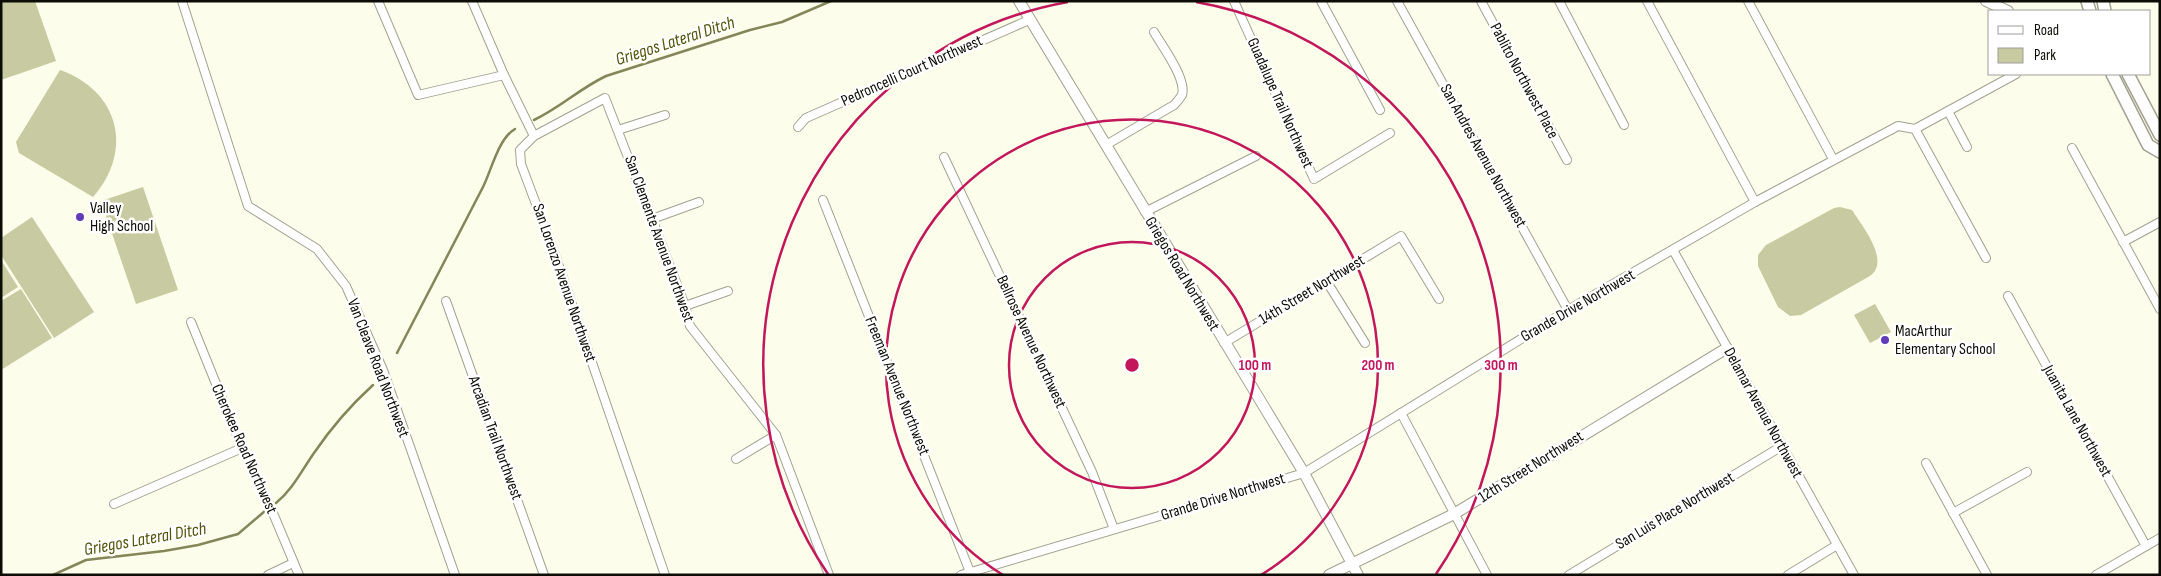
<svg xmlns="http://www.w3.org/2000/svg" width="2161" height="576" viewBox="0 0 2161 576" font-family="'Sofia Sans Condensed',sans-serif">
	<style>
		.green { fill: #c8cba1 }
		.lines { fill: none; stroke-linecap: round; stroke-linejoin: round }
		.stream { stroke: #848659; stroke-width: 2.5 }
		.street-casing { stroke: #a1a291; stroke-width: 10 }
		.secondary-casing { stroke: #a1a291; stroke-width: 12 }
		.primary-casing { stroke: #a1a291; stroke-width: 14 }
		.street { stroke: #fff; stroke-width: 8 }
		.secondary { stroke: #fff; stroke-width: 10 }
		.primary { stroke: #fff; stroke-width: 11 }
		.ring { fill: none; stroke: #c2185b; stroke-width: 2.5 }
		.poi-dot { fill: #5f3db6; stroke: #fff; stroke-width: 2 }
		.labels { text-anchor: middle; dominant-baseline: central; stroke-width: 5; stroke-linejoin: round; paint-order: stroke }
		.street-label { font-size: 16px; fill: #0c0c06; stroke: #fff }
		.poi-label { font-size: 16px; fill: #0c0c06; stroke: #fff; text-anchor: start }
		.water-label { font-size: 18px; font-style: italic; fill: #53540a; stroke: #fff }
		.centre { fill: #c2185b; stroke: #fff; stroke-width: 2.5 }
		.ring-label { font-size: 15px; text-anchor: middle; font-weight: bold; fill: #c2185b; stroke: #fff; stroke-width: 5; stroke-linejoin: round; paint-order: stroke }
	</style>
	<rect width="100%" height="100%" fill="#fcfdea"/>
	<g class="green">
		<path d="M1,1H35L56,61L1,80Z"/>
		<path d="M60,70C119,91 134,150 93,197L19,153L16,142Z"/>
		<path d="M143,187L178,290L136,304L101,201Z"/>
		<path d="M1840,207L1852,210C1862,226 1891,261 1870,276L1801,315L1790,316L1778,307L1758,266V255L1766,245L1834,208Z"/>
		<path d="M32,217L94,312L54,338L1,255V238Z"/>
		<path d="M1,260L18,287L1,298Z"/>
		<path d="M21,289L52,338L1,370V301Z"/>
		<path d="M1875,304L1891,332L1870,343L1854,315Z"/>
	</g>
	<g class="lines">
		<g class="stream">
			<path d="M534,120C561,107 579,89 606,76L750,30L782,22L831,1"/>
			<path d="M397,353L483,187C492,169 498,139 515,129"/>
			<path d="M276,503C293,489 302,470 314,453C331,428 351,405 373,385"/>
			<path d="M53,575L86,560L164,551L198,545L238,534L265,511"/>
		</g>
		<defs>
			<g id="street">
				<path d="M182,1L248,206L317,249L346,286L383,370L455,575"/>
				<path d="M378,1L418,95L504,75"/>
				<path d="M472,1L504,75L534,136L520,150L521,164L554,252L665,575"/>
				<path d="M1234,1L1314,179L1390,133"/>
				<path d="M1321,1L1380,110"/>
				<path d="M1397,1L1568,310"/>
				<path d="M1481,1L1567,160"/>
				<path d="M1559,1L1624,125"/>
				<path d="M1647,1L1755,202"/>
				<path d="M1748,1L1833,159"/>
				<path d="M1948,111L1967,147"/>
				<path d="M798,127L806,118L1029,20"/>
				<path d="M1915,129L1986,258"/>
				<path d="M618,130L665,115"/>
				<path d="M534,136L605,98L652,219L685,306L690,326L776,435L829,575"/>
				<path d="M1106,145L1174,105C1177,102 1180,98 1182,95C1187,79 1162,46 1154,32"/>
				<path d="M2072,148L2160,309"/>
				<path d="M944,157L1092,472L1114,529"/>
				<path d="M823,200L970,572"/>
				<path d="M1145,212L1256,156"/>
				<path d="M652,219L699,202"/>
				<path d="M2123,242L2160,222"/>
				<path d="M1673,250L1854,575"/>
				<path d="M1327,282L1365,343"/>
				<path d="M2008,296L2146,546"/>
				<path d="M446,301L544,575"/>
				<path d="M685,306L728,291"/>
				<path d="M191,322L242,448L270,506L299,575"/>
				<path d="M1224,343L1401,236L1439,299"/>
				<path d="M1401,413L1487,575"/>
				<path d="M736,459L776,435"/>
				<path d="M1926,463L1987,575"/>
				<path d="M114,504L242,448"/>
				<path d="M1953,513L2027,472"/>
				<path d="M268,575L293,563"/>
				<path d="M961,575L1304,473L1568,310L1755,202L1898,126L1915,129L2016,74"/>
				<path d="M1569,575L1782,446"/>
				<path d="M1788,575L1837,545"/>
				<path d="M2096,575L2160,538"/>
			</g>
			<g id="secondary">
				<path d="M1019,1L1304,473L1358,575"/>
				<path d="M1986,1L2008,11"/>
				<path d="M1329,575L1454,514L1727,348"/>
			</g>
			<g id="primary">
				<path d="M2087,1L2090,11"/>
				<path d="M2103,1L2105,11"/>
				<path d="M2112,74L2148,145L2160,152"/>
				<path d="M2128,74L2160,135"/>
			</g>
		</defs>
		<use href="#street" class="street-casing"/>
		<use href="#secondary" class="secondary-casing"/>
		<use href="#primary" class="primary-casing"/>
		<use href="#street" class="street"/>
		<use href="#secondary" class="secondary"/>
		<use href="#primary" class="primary"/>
	</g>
	<g class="ring">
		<circle cx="1132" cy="365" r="123"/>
		<path d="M1003 575A246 246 0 1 1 1261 575"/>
		<path d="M828 574A369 369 0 0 1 1068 2M1196 2A369 369 0 0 1 1436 574"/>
	</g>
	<g class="poi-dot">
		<circle cx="80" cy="217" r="5"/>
		<circle cx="1885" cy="340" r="5"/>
	</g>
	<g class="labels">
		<g class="street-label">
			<text transform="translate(912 71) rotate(-24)">Pedroncelli Court Northwest</text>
			<text transform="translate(1524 81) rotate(62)">Pablito Northwest Place</text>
			<text transform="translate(1280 103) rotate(66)">Guadalupe Trail Northwest</text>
			<text transform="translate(1483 156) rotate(61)">San Andres Avenue Northwest</text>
			<text transform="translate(659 239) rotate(70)">San Clemente Avenue Northwest</text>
			<text transform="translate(1182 274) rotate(59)">Griegos Road Northwest</text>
			<text transform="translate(564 283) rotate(71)">San Lorenzo Avenue Northwest</text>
			<text transform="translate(1312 290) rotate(-31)">14th Street Northwest</text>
			<text transform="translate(1578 306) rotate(-30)">Grande Drive Northwest</text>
			<text transform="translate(1031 342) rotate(65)">Bellrose Avenue Northwest</text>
			<text transform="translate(378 368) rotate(69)">Van Cleave Road Northwest</text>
			<text transform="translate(897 386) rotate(68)">Freeman Avenue Northwest</text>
			<text transform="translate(1763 413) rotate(61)">Delamar Avenue Northwest</text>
			<text transform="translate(2077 421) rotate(61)">Juanita Lane Northwest</text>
			<text transform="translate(495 438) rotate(70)">Arcadian Trail Northwest</text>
			<text transform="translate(244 449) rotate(66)">Cherokee Road Northwest</text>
			<text transform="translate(1531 467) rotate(-32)">12th Street Northwest</text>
			<text transform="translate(1223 497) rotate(-17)">Grande Drive Northwest</text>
			<text transform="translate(1675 511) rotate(-31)">San Luis Place Northwest</text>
		</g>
		<g class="poi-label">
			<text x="90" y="208">Valley<tspan x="90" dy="18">High School</tspan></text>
			<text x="1895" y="331">MacArthur<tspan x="1895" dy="18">Elementary School</tspan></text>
		</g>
		<g class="water-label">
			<text transform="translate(675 41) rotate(-18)">Griegos Lateral Ditch</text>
			<text transform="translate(145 539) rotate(-10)">Griegos Lateral Ditch</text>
		</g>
	</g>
	<circle cx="1132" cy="365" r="8" class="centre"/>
	<g class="ring-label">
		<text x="1255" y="370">100 m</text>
		<text x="1378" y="370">200 m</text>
		<text x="1501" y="370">300 m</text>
	</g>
	<rect width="2161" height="576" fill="none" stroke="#0c0c06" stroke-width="5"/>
	<rect x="1988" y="10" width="162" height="65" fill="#ffffff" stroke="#9e9e9b"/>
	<rect x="1998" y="26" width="25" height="8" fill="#ffffff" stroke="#9e9e9b"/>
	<text x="2034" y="35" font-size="15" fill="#0c0c06">Road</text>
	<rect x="1998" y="48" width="25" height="15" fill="#c8cba1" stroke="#9e9e9b"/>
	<text x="2034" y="60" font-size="15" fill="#0c0c06">Park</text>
</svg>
